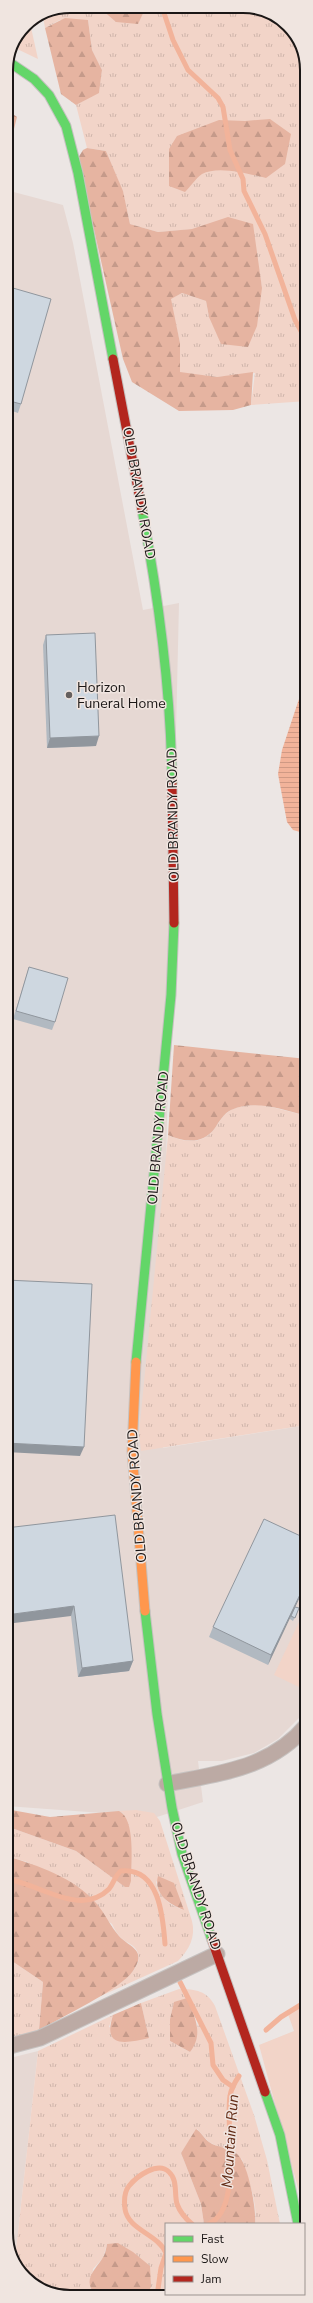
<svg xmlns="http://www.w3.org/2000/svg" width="313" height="2303" viewBox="0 0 313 2303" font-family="'Nunito Sans',sans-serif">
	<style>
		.built { fill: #e6d8d3 }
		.grass { fill: url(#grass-tufts); fill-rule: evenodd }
		.forest { fill: url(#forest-firs) }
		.park { fill: #f2d4c8 }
		.water { fill: url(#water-rules) }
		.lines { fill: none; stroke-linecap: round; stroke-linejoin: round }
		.stream { stroke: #f2b39a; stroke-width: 5 }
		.street-casing { stroke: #c6c2c0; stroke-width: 17 }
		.fast-casing { stroke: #c6c2c0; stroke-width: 11 }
		.slow-casing { stroke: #c6c2c0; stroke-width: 11 }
		.jam-casing { stroke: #c6c2c0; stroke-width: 11 }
		.street { stroke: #bcaaa4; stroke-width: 15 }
		.fast { stroke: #63d668; stroke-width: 9 }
		.slow { stroke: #ff974d; stroke-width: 9 }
		.jam { stroke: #b3261e; stroke-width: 9 }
		.wall { fill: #b1b9c1 }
		.shaded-wall { fill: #90969d }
		.building { fill: #ced7e0; stroke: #90969d }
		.poi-dot { fill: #645f5e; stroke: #f0e5e0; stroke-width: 1.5 }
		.labels { text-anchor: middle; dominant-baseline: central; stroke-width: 3; stroke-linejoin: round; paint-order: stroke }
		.street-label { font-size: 14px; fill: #1b1716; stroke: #f0e5e0 }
		.poi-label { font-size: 14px; fill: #1b1716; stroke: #f0e5e0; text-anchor: start }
		.water-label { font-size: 15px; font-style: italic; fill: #622b15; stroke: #f0e5e0 }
		.rim { fill: none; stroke: #1b1716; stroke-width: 2 }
	</style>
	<defs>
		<pattern id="grass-tufts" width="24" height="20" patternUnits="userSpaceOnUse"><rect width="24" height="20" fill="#f2d4c8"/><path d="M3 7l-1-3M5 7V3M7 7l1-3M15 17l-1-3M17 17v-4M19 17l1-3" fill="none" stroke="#cfb5ab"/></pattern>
		<pattern id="forest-firs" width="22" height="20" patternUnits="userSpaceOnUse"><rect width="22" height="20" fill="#e6b4a1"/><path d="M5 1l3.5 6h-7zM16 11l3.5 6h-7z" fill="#c59a8a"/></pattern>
		<pattern id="water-rules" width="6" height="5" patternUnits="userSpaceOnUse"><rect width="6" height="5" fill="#f2b39a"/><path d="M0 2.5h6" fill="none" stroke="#cf9984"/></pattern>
	</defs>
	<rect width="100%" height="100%" fill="#ece6e4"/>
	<g class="built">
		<path d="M6,190L63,205L73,243L143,610L179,603L160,1425L163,1448L307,1425V1710L278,1739L254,1753L222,1761H198L203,1802L157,1817L6,1806Z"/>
		<path d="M38,2051L15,2259L6,2237V2059Z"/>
	</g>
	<g class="grass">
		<path d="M70,6L259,8L291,28L307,66V401L251,405L255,373L217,377L180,373V343L170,299L182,293L206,301L209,317L262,288L258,264L228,218L194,229L158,232L130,224L123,192L106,151L87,148L76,105L99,92L102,70L92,50L88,20H60L45,28L43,17Z"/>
		<path d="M30,23L38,59L15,48L25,25Z"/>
		<path d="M264,1105L307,1116V1425L141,1451L139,1434L168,1135C183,1142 203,1146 215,1128C219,1123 222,1116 228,1112C238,1105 253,1105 264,1105Z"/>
		<path d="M136,1810L154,1813L160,1821L192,1921C196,1937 189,1950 178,1961L92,2000C106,1992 152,1969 135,1948C133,1945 128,1943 125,1941C118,1936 115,1930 112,1924L27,1862L6,1856V1826L76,1851L125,1887L131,1881L130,1834L123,1813L119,1811ZM156,1881L184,1910C170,1906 158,1896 156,1881Z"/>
		<path d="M6,1957L43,1982L39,2030L6,2040Z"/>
		<path d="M179,1989C196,1989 207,1991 215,2006L254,2115L267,2160L280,2224H255C258,2203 248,2179 242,2159L209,2142L197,2129L181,2153L201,2204L204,2224H166V2294H192V2296H146L151,2287L107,2244L103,2258L93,2269L91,2291L96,2295H54L22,2275L15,2259L38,2051L113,2015L109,2027L149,2038L141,2003ZM187,1998L198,2024L190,2052L170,2041V2019L174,2003Z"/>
	</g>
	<g class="forest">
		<path d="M102,6L146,7L138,24L116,22L101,9Z"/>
		<path d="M65,18L88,20L92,50L102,70L99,93L76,105L61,94L45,28Z"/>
		<path d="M6,109L17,117L13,133L6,145Z"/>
		<path d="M270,119L291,134L285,164L266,178C249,174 218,165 202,174C196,178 190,187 185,192L169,186V149L177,136L219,120L245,121Z"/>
		<path d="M87,148L106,151L123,191L130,224L158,232L192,229L228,217L253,224L262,288L257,326L248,347L221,344L209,317L206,301L182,293L171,299L180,343V372L217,377L253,372L251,405L233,410L179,411L132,382L123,359L78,158L83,150Z"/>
		<path d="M174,1045L307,1059V1116C283,1110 256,1099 231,1110C224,1113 219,1122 215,1128C203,1145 184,1142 168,1135Z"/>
		<path d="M6,1809L50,1817L119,1811C136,1819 131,1864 131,1881L129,1887H125L76,1851L6,1826Z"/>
		<path d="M6,1856C37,1865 75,1878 96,1903C105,1913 110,1926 119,1936C129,1947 148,1950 133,1971C121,1989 60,2018 39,2030L43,1982L6,1957Z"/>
		<path d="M158,1876L174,1883L184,1910C170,1905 153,1894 158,1876Z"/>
		<path d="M187,1998C195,2017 204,2034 190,2052L170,2041V2019L174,2002Z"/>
		<path d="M141,2003L149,2038C126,2043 102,2049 113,2015Z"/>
		<path d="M196,2129C201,2132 204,2138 209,2142C217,2148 230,2147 237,2154C248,2162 257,2211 255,2224H204L201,2204L181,2153Z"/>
		<path d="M118,2243L133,2252L150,2266L151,2287L146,2296L96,2295C82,2281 94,2271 102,2259C105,2255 106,2249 107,2244Z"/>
	</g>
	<g class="park">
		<path d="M307,1605V1680L303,1689L274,1675Z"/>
		<path d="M307,1999V2221L259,2045L294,2031L288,2014Z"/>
	</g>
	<path class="water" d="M307,675V834L293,830L287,822L278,774L282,750Z"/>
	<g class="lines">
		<g class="stream">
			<path d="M162,7L173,40L188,70L218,98L223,107L230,150L243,179L244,191L265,234L295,320L307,342"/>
			<path d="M6,1879C39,1883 80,1918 109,1889C114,1883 115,1875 121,1871C159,1867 163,1916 165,1944"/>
			<path d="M180,1982L211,2043L213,2065L223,2080L233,2087"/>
			<path d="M266,2030L281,2017L307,2001"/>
			<path d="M208,2224C243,2211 225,2125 230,2096C231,2089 235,2082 239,2076"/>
			<path d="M157,2296L161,2268L166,2253C158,2234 128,2230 125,2209C124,2201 124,2192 129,2186C137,2176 158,2161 169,2172C178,2180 174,2194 177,2204C180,2212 186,2219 192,2224"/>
		</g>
		<defs>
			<g id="street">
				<path d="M167,1784C220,1773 270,1769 307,1725"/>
				<path d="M6,2047L40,2038L217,1954"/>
			</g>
			<g id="fast">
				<path d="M9,62L34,79L49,95L66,126L78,173L113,359"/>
				<path d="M142,510C159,600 171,691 172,783"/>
				<path d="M136,1362L171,995L174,923"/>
				<path d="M145,1611L157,1714L172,1808L182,1854L212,1940"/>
				<path d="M265,2092L280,2135L298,2224"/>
			</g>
			<path id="slow" d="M136,1362L132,1451L145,1611"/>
			<g id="jam">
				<path d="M113,359L142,510"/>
				<path d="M172,783L174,923"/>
				<path d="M212,1940L265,2092"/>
			</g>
		</defs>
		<use href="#street" class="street-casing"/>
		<use href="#fast" class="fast-casing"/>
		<use href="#slow" class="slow-casing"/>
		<use href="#jam" class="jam-casing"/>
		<use href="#street" class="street"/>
		<use href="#fast" class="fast"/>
		<use href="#slow" class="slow"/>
		<use href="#jam" class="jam"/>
	</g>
	<g class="wall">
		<path d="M6,286L21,404L18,413L6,409Z"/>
		<path d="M46,635L96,746L47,748L43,645Z"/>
		<path d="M29,967L55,1022L52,1030L13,1019Z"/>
		<path d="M307,967V986L304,985Z"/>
		<path d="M6,1528L133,1661L129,1671L78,1677L71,1616Z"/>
		<path d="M307,1582L295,1607L299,1608L293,1621L290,1619V1617L268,1665L209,1637L213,1627Z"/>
	</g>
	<g class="shaded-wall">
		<path d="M99,736L96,746L47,748L50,738Z"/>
		<path d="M6,1443L84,1447L80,1456L6,1452Z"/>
		<path d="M307,1580V1582L268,1665L271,1655Z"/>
		<path d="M74,1606L71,1616L6,1624V1615Z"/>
		<path d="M133,1661L129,1671L78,1677L82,1668Z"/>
	</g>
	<g class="building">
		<path d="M6,286L51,299L21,404L6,400Z"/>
		<path d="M95,633L99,736L50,738L46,635Z"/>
		<path d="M29,967L68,978L55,1022L16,1011Z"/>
		<path d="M6,1280L92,1284L84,1447L6,1443Z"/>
		<path d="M115,1515L133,1661L82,1668L74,1606L6,1615V1528Z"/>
		<path d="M264,1519L307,1539V1580L271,1655L213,1627Z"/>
		<path d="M295,1607L299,1608L295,1618L291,1616Z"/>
	</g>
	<circle class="poi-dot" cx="69" cy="695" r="4"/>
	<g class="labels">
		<g class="street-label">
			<text transform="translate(139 493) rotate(80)">OLD BRANDY ROAD</text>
			<text transform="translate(173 815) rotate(-91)">OLD BRANDY ROAD</text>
			<text transform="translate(158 1138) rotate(-85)">OLD BRANDY ROAD</text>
			<text transform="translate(137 1496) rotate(-94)">OLD BRANDY ROAD</text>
			<text transform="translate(196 1886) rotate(72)">OLD BRANDY ROAD</text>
		</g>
		<g class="poi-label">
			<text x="77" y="687">Horizon<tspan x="77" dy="16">Funeral Home</tspan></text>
		</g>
		<g class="water-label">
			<text transform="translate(230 2141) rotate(-86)">Mountain Run</text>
		</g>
	</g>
	<path d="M0 0H313V2303H0ZM70 13H243A57 57 0 0 1 300 70V2233A57 57 0 0 1 243 2290H70A57 57 0 0 1 13 2233V70A57 57 0 0 1 70 13Z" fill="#f0e5e0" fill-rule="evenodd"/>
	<path class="rim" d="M70 13H243A57 57 0 0 1 300 70V2233A57 57 0 0 1 243 2290H70A57 57 0 0 1 13 2233V70A57 57 0 0 1 70 13Z"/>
	<rect x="165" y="2223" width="140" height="72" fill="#f0e5e0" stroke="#9b938f"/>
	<rect x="173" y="2236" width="20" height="6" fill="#63d668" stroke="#9b938f"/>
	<text x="201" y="2243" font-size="12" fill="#1b1716">Fast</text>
	<rect x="173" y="2256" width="20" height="6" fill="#ff974d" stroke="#9b938f"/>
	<text x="201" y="2263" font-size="12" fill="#1b1716">Slow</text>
	<rect x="173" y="2276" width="20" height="6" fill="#b3261e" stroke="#9b938f"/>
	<text x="201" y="2283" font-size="12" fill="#1b1716">Jam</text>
</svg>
